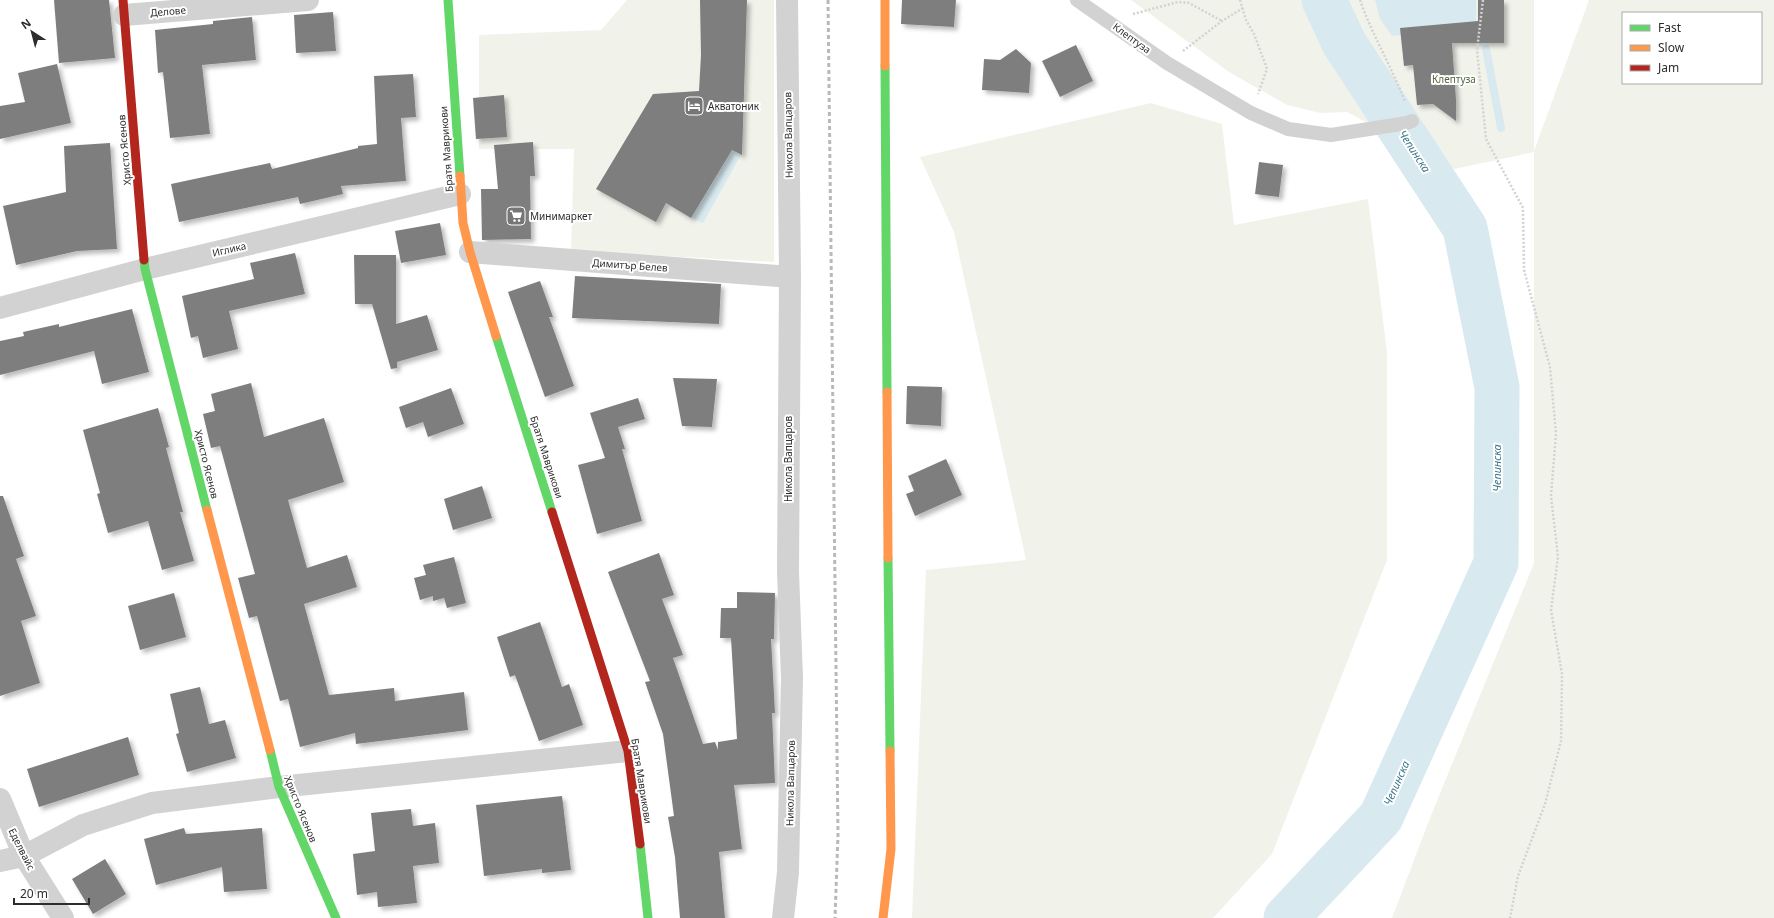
<svg xmlns="http://www.w3.org/2000/svg" width="1774" height="918" viewBox="0 0 1774 918" font-family="'Noto Sans',sans-serif">
	<style>
		.green { fill: #f1f3eb; fill-rule: evenodd }
		.water { fill: #d8e9f0 }
		.lines { fill: none; stroke-linecap: round; stroke-linejoin: round }
		.stream { stroke: #d8e9f0; stroke-width: 8 }
		.river { stroke: #d8e9f0; stroke-width: 45 }
		.building { fill: #7e7e7e; filter: url(#shadow) }
		.path { stroke: #d2d2d2; stroke-width: 2.5; stroke-dasharray: 2 2; stroke-linecap: butt }
		.lane { stroke: #d2d2d2; stroke-width: 14 }
		.street { stroke: #d2d2d2; stroke-width: 22 }
		.fast { stroke: #63d668; stroke-width: 9 }
		.slow { stroke: #ff974d; stroke-width: 9 }
		.jam { stroke: #b3261e; stroke-width: 9 }
		.rail { stroke: #b9b9b9; stroke-width: 3; stroke-dasharray: 4 3; stroke-linecap: butt }
		.labels { text-anchor: middle; dominant-baseline: central; stroke-width: 4; stroke-linejoin: round; paint-order: stroke }
		.street-label { font-size: 10px; fill: #2d2d2d; stroke: #fff }
		.park-label { font-size: 10px; fill: #55683b; stroke: #fff }
		.poi-label { font-size: 10px; fill: #2d2d2d; stroke: #fff; text-anchor: start }
		.water-label { font-size: 11px; font-style: italic; fill: #3d768d; stroke: #fff }
	</style>
	<defs>
		<filter id="shadow"><feDropShadow dx="3.5" dy="3.5" stdDeviation="2" flood-color="#0004"/></filter>
	</defs>
	<rect width="100%" height="100%" fill="#fff"/>
	<g class="green">
		<path d="M627,0H774V262L571,251L574,149H479V35L601,30Z"/>
		<path d="M1131,0H1534V151L1589,0H1774V918H1392L1430,818L1534,563V152L1454,169L1347,112L1320,113L1287,105L1229,72ZM1623,13H1761V83H1623Z"/>
		<path d="M1151,103L1222,124L1234,225L1368,199L1387,353V560L1272,854L1213,918H912L926,570L1026,560L954,232L920,157Z"/>
	</g>
	<g class="water">
		<path d="M1375,0H1476V25L1392,36L1380,19Z"/>
		<path d="M732,150L741,155L703,223L691,218Z"/>
	</g>
	<g class="lines">
		<path class="stream" d="M1486,49L1501,128"/>
		<path class="river" d="M1286,918L1381,817L1496,563L1497,387L1465,228L1344,43L1324,0"/>
	</g>
	<g class="building">
		<path d="M54,0H109L115,58L59,63Z"/>
		<path d="M700,0H747L742,155L732,150L691,218L666,203L656,222L596,189L653,94L699,91L701,55Z"/>
		<path d="M902,0H956L954,27L901,24Z"/>
		<path d="M1478,0H1504V43H1452L1456,100V121L1433,104L1417,105L1413,65L1404,66L1400,28L1478,21Z"/>
		<path d="M333,12L336,51L296,53L294,15Z"/>
		<path d="M252,17L256,60L202,65L210,134L170,138L163,72L158,73L155,30L213,24V21Z"/>
		<path d="M1076,45L1093,81L1060,97L1042,61Z"/>
		<path d="M1016,49L1031,63L1029,93L982,90L984,59L1000,60Z"/>
		<path d="M57,64L71,123L0,139V106L25,102L18,73Z"/>
		<path d="M413,74L416,117L401,118L406,181L341,186L343,194L300,204L298,197L179,222L171,184L270,163L272,169L358,148V146L377,144L374,76Z"/>
		<path d="M504,95L507,137L476,139L473,98Z"/>
		<path d="M533,142L535,176H530L531,239L482,240L481,189H498L494,145Z"/>
		<path d="M110,143L117,249L77,251L16,265L3,206L66,192L64,146Z"/>
		<path d="M1259,162L1283,165L1279,197L1255,194Z"/>
		<path d="M440,223L446,255L401,263L395,231Z"/>
		<path d="M295,253L305,294L229,311L238,349L203,358L198,336L191,338L182,296L254,279L250,263Z"/>
		<path d="M354,255H396V324L427,315L438,350L397,362V368L391,369L372,304H355Z"/>
		<path d="M575,276L721,284L719,324L572,318Z"/>
		<path d="M540,281L553,317H549L574,386L545,397L508,292Z"/>
		<path d="M132,309L149,372L102,384L94,351L0,375V341L24,336L23,332L59,324V327Z"/>
		<path d="M673,378L717,379L712,427L682,426Z"/>
		<path d="M251,383L264,437L324,418L344,482L288,500L307,568L347,555L357,587L304,604L329,695L394,688L395,701L464,692L468,730L356,744L355,733L300,747L288,699L280,701L257,616L249,618L238,578L255,574L220,446L211,448L203,414L215,411L211,394Z"/>
		<path d="M907,386L942,387L941,426L906,424Z"/>
		<path d="M451,388L464,424L428,437L423,422L406,428L399,407Z"/>
		<path d="M638,398L645,419L618,427L625,449H622L642,521L597,534L578,465L605,458L590,413Z"/>
		<path d="M158,408L169,447L166,448L183,512H180L194,561L162,570L148,521L108,533L97,494L100,493L83,430Z"/>
		<path d="M946,459L962,495L915,516L906,494L914,491L908,476Z"/>
		<path d="M482,486L492,518L453,530L444,499Z"/>
		<path d="M0,496H3L24,556L16,559L36,616L21,621L40,683L0,696Z"/>
		<path d="M659,553L674,595L662,599L683,655L673,658L703,744L715,742L718,750V742L737,739L731,638H720L721,608H737V592L775,593L774,639H771L775,713H772L775,783L734,785L742,849L719,852L725,918H680L675,857L668,817L674,816L663,734L645,682L650,681L608,572Z"/>
		<path d="M454,557L466,603L447,608L444,598L433,601V596L420,600L414,578L426,575L423,565Z"/>
		<path d="M174,593L186,637L140,650L128,606Z"/>
		<path d="M540,622L562,687L569,684L583,725L539,741L515,675L510,677L497,637Z"/>
		<path d="M200,687L209,724L225,720L236,758L187,772L176,734L179,733L170,694Z"/>
		<path d="M128,737L139,775L39,807L27,769Z"/>
		<path d="M562,796L571,870L542,873V869L484,876L476,805Z"/>
		<path d="M411,809L413,826L435,823L439,863L413,866L417,903L378,907L377,892L357,895L353,854L375,851L371,813Z"/>
		<path d="M184,828L186,834L262,828L267,889L224,892L222,867L156,885L144,839Z"/>
		<path d="M105,859L126,894L93,914L72,879Z"/>
	</g>
	<g class="lines">
		<g class="path">
			<path d="M1240,0L1246,20L1254,34L1267,69L1258,94"/>
			<path d="M1360,0C1372,35 1392,67 1405,102"/>
			<path d="M1483,0L1477,50L1486,139L1523,208L1524,270L1550,367L1556,434L1551,496L1558,557L1551,610L1562,674L1561,741L1545,804L1518,876L1510,918"/>
			<path d="M1133,14L1178,2L1189,3L1222,21"/>
			<path d="M1183,51L1222,21L1243,8"/>
		</g>
		<path class="lane" d="M1077,0L1167,63L1251,113L1288,129L1331,135L1407,123L1412,121"/>
		<g class="street">
			<path d="M124,15L308,0"/>
			<path d="M470,252L790,277"/>
			<path d="M0,308L145,269L460,194"/>
			<path d="M0,799L24,856L63,918"/>
			<path d="M0,861L24,856L83,825L152,803L279,787L628,751"/>
			<path d="M783,918L788,872L792,678L788,572L790,277L787,0"/>
		</g>
		<g class="fast">
			<path d="M448,0L460,176"/>
			<path d="M885,66L887,392"/>
			<path d="M144,260L145,269L207,510"/>
			<path d="M496,336L552,512"/>
			<path d="M888,558L890,751"/>
			<path d="M270,750L279,787L336,918"/>
			<path d="M640,844L648,918"/>
		</g>
		<g class="slow">
			<path d="M885,0V66"/>
			<path d="M460,176L463,223L470,252L496,336"/>
			<path d="M887,392L888,558"/>
			<path d="M207,510L270,750"/>
			<path d="M883,918L891,849L890,751"/>
		</g>
		<g class="jam">
			<path d="M123,0L144,260"/>
			<path d="M552,512L628,751L640,844"/>
		</g>
		<path class="rail" d="M828,0L838,835L835,918"/>
	</g>
	<defs>
		<symbol id="hotel-square" viewBox="-11 -11 22 22"><rect x="-9" y="-9" width="18" height="18" rx="4" fill="#767676" stroke="#fff"/><path d="M-6-4.5h1.5V1H6V5H4.5V3h-9V5H-6ZM-4 0a1.8 1.8 0 1 1 3.6 0ZM.5 0V-2.5h3Q6-2.5 6 0Z" fill="#fff"/></symbol>
		<symbol id="supermarket-square" viewBox="-11 -11 22 22"><rect x="-9" y="-9" width="18" height="18" rx="4" fill="#767676" stroke="#fff"/><path d="M-6-5.5h2.5l.6 2H6L4.5 2H-2.5L-4.4-4H-6ZM-1.5 3.2a1.3 1.3 0 1 0 .1 0ZM3 3.2a1.3 1.3 0 1 0 .1 0Z" fill="#fff"/></symbol>
	</defs>
	<g fill-rule="evenodd">
		<use href="#hotel-square" x="683" y="95" width="22" height="22"/>
		<use href="#supermarket-square" x="505" y="205" width="22" height="22"/>
	</g>
	<g class="labels">
		<g class="street-label">
			<text transform="translate(168 11) rotate(-5)">Делове</text>
			<text transform="translate(1132 38) rotate(36)">Клептуза</text>
			<text transform="translate(788 135) rotate(-91)">Никола Вапцаров</text>
			<text transform="translate(446 149) rotate(-94)">Братя Маврикови</text>
			<text transform="translate(124 150) rotate(-95)">Христо Ясенов</text>
			<text transform="translate(229 249) rotate(-13)">Иглика</text>
			<text transform="translate(630 265) rotate(4)">Димитър Белев</text>
			<text transform="translate(547 457) rotate(72)">Братя Маврикови</text>
			<text transform="translate(788 459) rotate(-90)">Никола Вапцаров</text>
			<text transform="translate(207 464) rotate(76)">Христо Ясенов</text>
			<text transform="translate(642 781) rotate(81)">Братя Маврикови</text>
			<text transform="translate(790 783) rotate(-89)">Никола Вапцаров</text>
			<text transform="translate(301 809) rotate(68)">Христо Ясенов</text>
			<text transform="translate(22 849) rotate(63)">Еделвайс</text>
		</g>
		<g class="park-label">
			<text x="1454" y="79">Клептуза</text>
		</g>
		<g class="poi-label">
			<text x="708" y="106">Акватоник</text>
			<text x="530" y="216">Минимаркет</text>
		</g>
		<g class="water-label">
			<text transform="translate(1415 151) rotate(57)">Чепинска</text>
			<text transform="translate(1496 468) rotate(-90)">Чепинска</text>
			<text transform="translate(1396 783) rotate(-66)">Чепинска</text>
		</g>
	</g>
	<rect x="1622" y="12" width="140" height="72" fill="#ffffff" stroke="#ababab"/>
	<rect x="1630" y="25" width="20" height="6" fill="#63d668" stroke="#ababab"/>
	<text x="1658" y="32" font-size="12" fill="#2d2d2d">Fast</text>
	<rect x="1630" y="45" width="20" height="6" fill="#ff974d" stroke="#ababab"/>
	<text x="1658" y="52" font-size="12" fill="#2d2d2d">Slow</text>
	<rect x="1630" y="65" width="20" height="6" fill="#b3261e" stroke="#ababab"/>
	<text x="1658" y="72" font-size="12" fill="#2d2d2d">Jam</text>
	<g transform="translate(32 32) rotate(324)" stroke="#ffffff" stroke-width="3" paint-order="stroke">
	<path d="M0-3L7 15L0 10L-7 15Z" fill="#2d2d2d"/>
	<text y="-6" font-size="11" font-weight="bold" text-anchor="middle" fill="#2d2d2d">N</text>
	</g>
	<path d="M14 898v6h75v-6" fill="none" stroke="#2d2d2d" stroke-width="2"/>
	<text x="20" y="898" font-size="12" fill="#2d2d2d" stroke="#ffffff" stroke-width="3" paint-order="stroke">20 m</text>
</svg>
